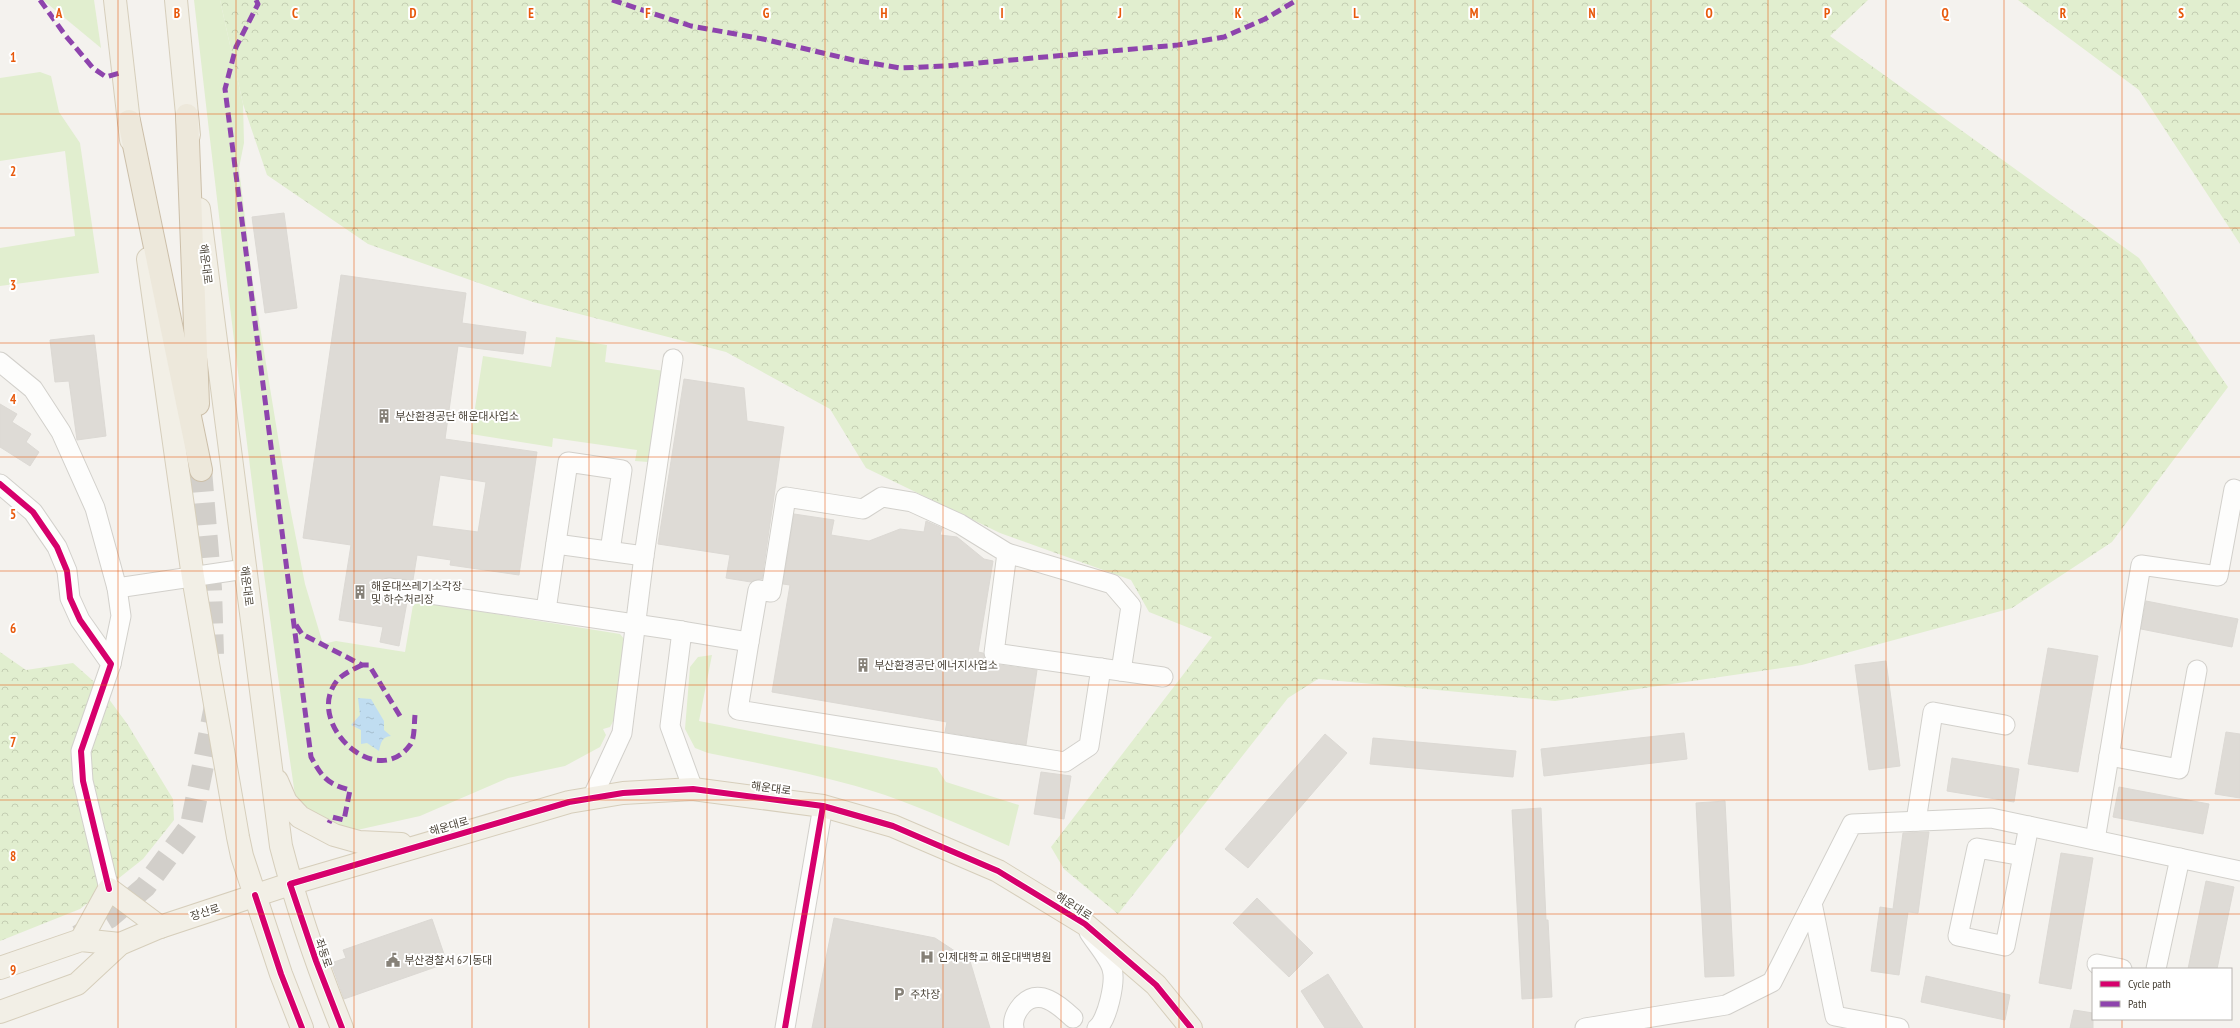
<svg xmlns="http://www.w3.org/2000/svg" width="2240" height="1028" viewBox="0 0 2240 1028" font-family="'PT Sans Narrow','Noto Sans KR',sans-serif">
	<style>
		.grass { fill: #e1eecf }
		.forest { fill: url(#forest-crowns) }
		.water { fill: url(#water-ripples) }
		.building { fill: #dedbd6; stroke: #dcd9d4; fill-rule: evenodd }
		.lines { fill: none; stroke-linecap: round; stroke-linejoin: round }
		.highway-tunnel { stroke: #d2cfca; stroke-width: 22; stroke-dasharray: 22 11; stroke-linecap: butt }
		.minor-casing { stroke: #d2d0cb; stroke-width: 21 }
		.major-casing { stroke: #d6cebb; stroke-width: 24 }
		.highway-casing { stroke: #ccbfa9; stroke-width: 24 }
		.minor { stroke: #fdfdfc; stroke-width: 19 }
		.major { stroke: #f2efe6; stroke-width: 22 }
		.highway { stroke: #ede8db; stroke-width: 22 }
		.quiet { stroke: #8e44ad; stroke-width: 5; stroke-dasharray: 10 5; stroke-linecap: butt }
		.cycleway-casing { stroke: #fff; stroke-width: 8 }
		.cycleway { stroke: #d6006c; stroke-width: 6 }
		.grid { fill: none; stroke: #e8590c; stroke-width: 1; stroke-opacity: 0.55 }
		.labels { text-anchor: middle; dominant-baseline: central; stroke-width: 4; stroke-linejoin: round; paint-order: stroke }
		.street-label { font-size: 11px; fill: #4b4439; stroke: #fff }
		.poi-label { font-size: 11px; fill: #4b4439; stroke: #fff; text-anchor: start }
		.grid-label { font-size: 13px; text-anchor: middle; font-weight: bold; fill: #e8590c; stroke: #fff; stroke-width: 4; stroke-linejoin: round; paint-order: stroke }
	</style>
	<defs>
		<pattern id="forest-crowns" width="20" height="18" patternUnits="userSpaceOnUse"><rect width="20" height="18" fill="#e1eecf"/><path d="M2 6a3 3 0 1 1 6 0M12 15a3 3 0 1 1 6 0" fill="none" stroke="#c3cdb2"/></pattern>
		<pattern id="water-ripples" width="26" height="14" patternUnits="userSpaceOnUse"><rect width="26" height="14" fill="#c0ddf1"/><path d="M2 4q2-2 4 0t4 0M15 11q2-2 4 0t4 0" fill="none" stroke="#a6bfcf"/></pattern>
	</defs>
	<rect width="100%" height="100%" fill="#f4f2ee"/>
	<g class="grass">
		<path d="M43,0H94L101,48Z"/>
		<path d="M194,0H220L243,104L244,143L239,168L253,284L287,492L305,584L323,644L336,641L405,652L413,605L421,602L620,634L625,640L615,718L610,727L603,729L606,735L600,747L565,766L508,778L420,816L357,830L337,826L303,807L295,795C256,530 224,265 194,0Z"/>
		<path d="M40,72L51,76L59,112L80,143L99,273L0,286V248L75,236L65,151L0,161V78Z"/>
		<path d="M556,337L607,345L605,362L664,371L648,462L635,461L637,450L553,438L552,447L471,434L483,356L551,367Z"/>
		<path d="M712,655L699,721L937,768L946,782L1019,805L1009,846C968,828 927,810 885,795C828,776 767,765 708,753L695,748L685,729L690,667L698,657Z"/>
	</g>
	<g class="forest">
		<path d="M220,0H1868L1830,36L2139,258L2228,387L2112,542L2012,608L1802,665L1555,701L1318,679L1288,698L1118,914L1064,869L1051,847L1212,637L1149,612L1131,580L1000,533L866,468L830,409L726,352L533,302L368,244L267,175L243,104Z"/>
		<path d="M2018,0H2240V244L2139,90Z"/>
		<path d="M0,652L26,670L73,663L100,687L128,725L173,799L174,820L143,859L80,909L0,941Z"/>
	</g>
	<path class="water" d="M358,698L371,699L384,721V730L391,736C382,737 381,742 379,751L367,743L361,744V730L351,725L360,715Z"/>
	<g class="building">
		<path d="M284,213L297,308L265,313L252,217Z"/>
		<path d="M341,275L466,293L462,323L526,332L523,354L458,346L445,439L537,452L519,575L450,565L451,560L417,555L413,580L385,578L378,586L379,592L383,597L407,602L399,646L380,642L383,627L339,620L351,545L303,538ZM440,475L486,482L478,532L432,526Z"/>
		<path d="M94,335L106,436L77,440L69,381L55,382L50,340Z"/>
		<path d="M684,379L744,388L747,421L784,427L762,579L754,580L751,582L726,578L730,555L658,544Z"/>
		<path d="M0,404L17,414L12,422L31,434L26,442L39,452L30,466L0,447Z"/>
		<path d="M794,514L834,520L831,535L869,541L900,529L924,532L926,521L942,528L940,535L957,537L984,559L993,561L978,652L983,653L987,661L992,664L1037,670L1026,745L945,732L947,722L772,692L790,585L783,584Z"/>
		<path d="M2146,601L2238,619L2232,647L2141,629Z"/>
		<path d="M2048,648L2098,656L2078,772L2028,764Z"/>
		<path d="M1886,661L1900,766L1869,770L1855,665Z"/>
		<path d="M2226,732L2240,734V798L2215,794Z"/>
		<path d="M1684,733L1687,759L1544,776L1541,749Z"/>
		<path d="M1325,734L1347,753L1248,868L1225,849Z"/>
		<path d="M1373,738L1516,751L1513,777L1370,764Z"/>
		<path d="M1952,758L2019,769L2014,802L1947,791Z"/>
		<path d="M1041,772L1071,776L1064,819L1034,814Z"/>
		<path d="M2119,787L2209,804L2203,834L2113,817Z"/>
		<path d="M1725,801L1734,976L1705,977L1696,803Z"/>
		<path d="M1541,808L1546,920H1548L1552,997L1522,999L1512,810Z"/>
		<path d="M1928,832H1929L1918,913L1908,912L1899,975L1871,971L1880,907L1893,909L1903,833Z"/>
		<path d="M2061,853L2093,858L2071,989L2039,983Z"/>
		<path d="M2206,881L2234,887L2217,969H2188Z"/>
		<path d="M1257,898L1313,953L1289,977L1233,923Z"/>
		<path d="M834,918L935,938L970,961L990,1028H812Z"/>
		<path d="M432,919L447,963L344,999L331,963L346,958L343,950Z"/>
		<path d="M1328,974L1363,1028H1325L1301,991Z"/>
		<path d="M1926,976L2010,995L2005,1020L1921,1002Z"/>
		<path d="M2074,1010L2093,1013V1028H2070Z"/>
	</g>
	<g class="lines">
		<g class="highway-tunnel">
			<path d="M201,470L211,589L213,654"/>
			<path d="M78,936L110,917L145,887L191,825L215,706"/>
		</g>
		<defs>
			<g id="minor">
				<path d="M0,362L33,389L61,432L95,508L117,588L121,616L111,664"/>
				<path d="M0,484L33,512L57,547L67,571L70,598L80,620L111,664L81,751L83,781L109,889"/>
				<path d="M556,544L644,556"/>
				<path d="M1007,553L1112,584L1131,606L1121,671"/>
				<path d="M117,588L245,569"/>
				<path d="M389,588L682,631"/>
				<path d="M546,610L568,462L622,470L610,551"/>
				<path d="M749,642L738,710L1065,762L1089,746L1101,668"/>
				<path d="M2109,756L2179,769L2197,670"/>
				<path d="M693,789L670,726L682,631L749,642L758,590L771,592L786,497L863,509L882,497L912,502L960,524L1007,553L994,653L1163,677"/>
				<path d="M592,798L622,733L644,556L673,359"/>
				<path d="M1916,821L1933,712L2005,725"/>
				<path d="M2095,840L2141,565L2218,576L2234,489"/>
				<path d="M2023,856L1977,848L1958,936L2005,946L2029,826"/>
				<path d="M1812,903L1835,1016L1899,1028"/>
				<path d="M1089,932C1095,942 1110,959 1112,969C1116,982 1107,1021 1097,1028"/>
				<path d="M2097,964L2122,969"/>
				<path d="M2156,969L2180,858"/>
				<path d="M785,1028L823,806"/>
				<path d="M1014,1028C1012,1019 1016,1012 1022,1005C1039,987 1059,1005 1073,1018"/>
				<path d="M1585,1028L1726,1005L1772,982L1852,824L1991,818L2240,871"/>
			</g>
			<g id="major">
				<path d="M115,0L131,140"/>
				<path d="M176,0L189,135"/>
				<path d="M199,209L281,846C297,908 318,968 342,1028"/>
				<path d="M148,259L193,577L238,837L242,856L281,974L302,1028"/>
				<path d="M277,781L286,802L300,817L334,835L359,842L401,844"/>
				<path d="M81,940L109,889L160,927"/>
				<path d="M0,968L81,940L120,944"/>
				<path d="M0,1012L77,984L120,944L160,927L290,884L569,802L623,793L693,789L823,806L893,826L998,871L1085,924L1156,985L1191,1028"/>
			</g>
			<g id="highway">
				<path d="M187,115L198,404"/>
				<path d="M129,121L201,470"/>
			</g>
		</defs>
		<use href="#minor" class="minor-casing"/>
		<use href="#major" class="major-casing"/>
		<use href="#highway" class="highway-casing"/>
		<use href="#minor" class="minor"/>
		<use href="#major" class="major"/>
		<use href="#highway" class="highway"/>
		<g class="quiet">
			<path d="M40,0L65,35L93,68L106,77L123,72"/>
			<path d="M256,0L258,4L236,47L225,89L311,757C322,777 327,784 350,790L344,820L332,817L329,823"/>
			<path d="M612,0L691,26L763,39L853,60L900,68L945,66L1178,45L1224,37L1265,19L1297,0"/>
			<path d="M296,625L302,634L362,665H369L400,716"/>
			<path d="M362,665C354,669 342,674 336,682C305,724 377,791 410,745C415,739 414,723 415,715"/>
		</g>
		<defs>
			<g id="cycleway">
				<path d="M0,484L33,512L57,547L67,571L70,598L80,620L111,664L81,751L83,781L109,889"/>
				<path d="M255,895L281,974L302,1028"/>
				<path d="M342,1028L316,961L290,884L569,802L623,793L693,789L823,806L893,826L998,871L1085,924L1156,985L1191,1028"/>
				<path d="M785,1028L823,806"/>
			</g>
		</defs>
		<use href="#cycleway" class="cycleway-casing"/>
		<use href="#cycleway" class="cycleway"/>
	</g>
	<path class="grid" d="M118,0V1028M236,0V1028M354,0V1028M472,0V1028M589,0V1028M707,0V1028M825,0V1028M943,0V1028M1061,0V1028M1179,0V1028M1297,0V1028M1415,0V1028M1533,0V1028M1651,0V1028M1768,0V1028M1886,0V1028M2004,0V1028M2122,0V969M0,114H2240M0,228H2240M0,343H2240M0,457H2240M0,571H2240M0,685H2240M0,800H2240M0,914H2240M2122,1019V1028"/>
	<defs>
		<symbol id="building-bare" viewBox="-9 -9 18 18"><path d="M-4-6H4V6H1V3H-1V6H-4ZM-2.5-4.3h1.7v1.8h-1.7ZM.8-4.3h1.7v1.8H.8ZM-2.5-1h1.7V.8h-1.7ZM.8-1h1.7V.8H.8Z" fill="#868178" stroke="#fff" stroke-width="2.5" paint-order="stroke"/></symbol>
		<symbol id="hospital-bare" viewBox="-9 -9 18 18"><path d="M-5-5h3v3.5h4V-5h3V5h-3V1.5h-4V5h-3Z" fill="#868178" stroke="#fff" stroke-width="2.5" paint-order="stroke"/></symbol>
		<symbol id="civic-bare" viewBox="-9 -9 18 18"><path d="M-.6-6.5H3V-4.5H.6V-3L4-1V1h2V6H-6V1h2V-1L-.6-3ZM-1.2 2.5V6h2.4V2.5Z" fill="#868178" stroke="#fff" stroke-width="2.5" paint-order="stroke"/></symbol>
		<symbol id="parking-bare" viewBox="-9 -9 18 18"><path d="M-3.5-5.5H1a3.5 3.5 0 0 1 0 7H-1V5.5H-3.5ZM-1-3.4V-.6H.8a1.4 1.4 0 0 0 0-2.8Z" fill="#868178" stroke="#fff" stroke-width="2.5" paint-order="stroke"/></symbol>
	</defs>
	<g fill-rule="evenodd">
		<use href="#building-bare" x="374" y="406" width="20" height="20"/>
		<use href="#building-bare" x="350" y="582" width="20" height="20"/>
		<use href="#building-bare" x="853" y="655" width="20" height="20"/>
		<use href="#hospital-bare" x="917" y="947" width="20" height="20"/>
		<use href="#civic-bare" x="383" y="950" width="20" height="20"/>
		<use href="#parking-bare" x="889" y="984" width="20" height="20"/>
	</g>
	<g class="labels">
		<g class="street-label">
			<text transform="translate(206 264) rotate(83)">해운대로</text>
			<text transform="translate(247 586) rotate(83)">해운대로</text>
			<text transform="translate(771 788) rotate(8)">해운대로</text>
			<text transform="translate(449 826) rotate(-16)">해운대로</text>
			<text transform="translate(1074 906) rotate(33)">해운대로</text>
			<text transform="translate(205 912) rotate(-18)">장산로</text>
			<text transform="translate(324 953) rotate(71)">좌동로</text>
		</g>
		<g class="poi-label">
			<text x="395" y="416">부산환경공단 해운대사업소</text>
			<text x="371" y="586">해운대쓰레기소각장<tspan x="371" dy="13">및 하수처리장</tspan></text>
			<text x="874" y="665">부산환경공단 에너지사업소</text>
			<text x="938" y="957">인제대학교 해운대백병원</text>
			<text x="404" y="960">부산경찰서 6기동대</text>
			<text x="910" y="994">주차장</text>
		</g>
	</g>
	<g class="grid-label">
		<text x="59" y="18">A</text>
		<text x="177" y="18">B</text>
		<text x="295" y="18">C</text>
		<text x="413" y="18">D</text>
		<text x="531" y="18">E</text>
		<text x="648" y="18">F</text>
		<text x="766" y="18">G</text>
		<text x="884" y="18">H</text>
		<text x="1002" y="18">I</text>
		<text x="1120" y="18">J</text>
		<text x="1238" y="18">K</text>
		<text x="1356" y="18">L</text>
		<text x="1474" y="18">M</text>
		<text x="1592" y="18">N</text>
		<text x="1709" y="18">O</text>
		<text x="1827" y="18">P</text>
		<text x="1945" y="18">Q</text>
		<text x="2063" y="18">R</text>
		<text x="2181" y="18">S</text>
		<text x="13" y="62">1</text>
		<text x="13" y="176">2</text>
		<text x="13" y="290">3</text>
		<text x="13" y="404">4</text>
		<text x="13" y="519">5</text>
		<text x="13" y="633">6</text>
		<text x="13" y="747">7</text>
		<text x="13" y="861">8</text>
		<text x="13" y="975">9</text>
	</g>
	<rect x="2092" y="968" width="140" height="52" fill="#ffffff" stroke="#b7b4b0"/>
	<rect x="2100" y="981" width="20" height="6" fill="#d6006c" stroke="#b7b4b0"/>
	<text x="2128" y="988" font-size="12" fill="#4b4439">Cycle path</text>
	<rect x="2100" y="1001" width="20" height="6" fill="#8e44ad" stroke="#b7b4b0"/>
	<text x="2128" y="1008" font-size="12" fill="#4b4439">Path</text>
</svg>
